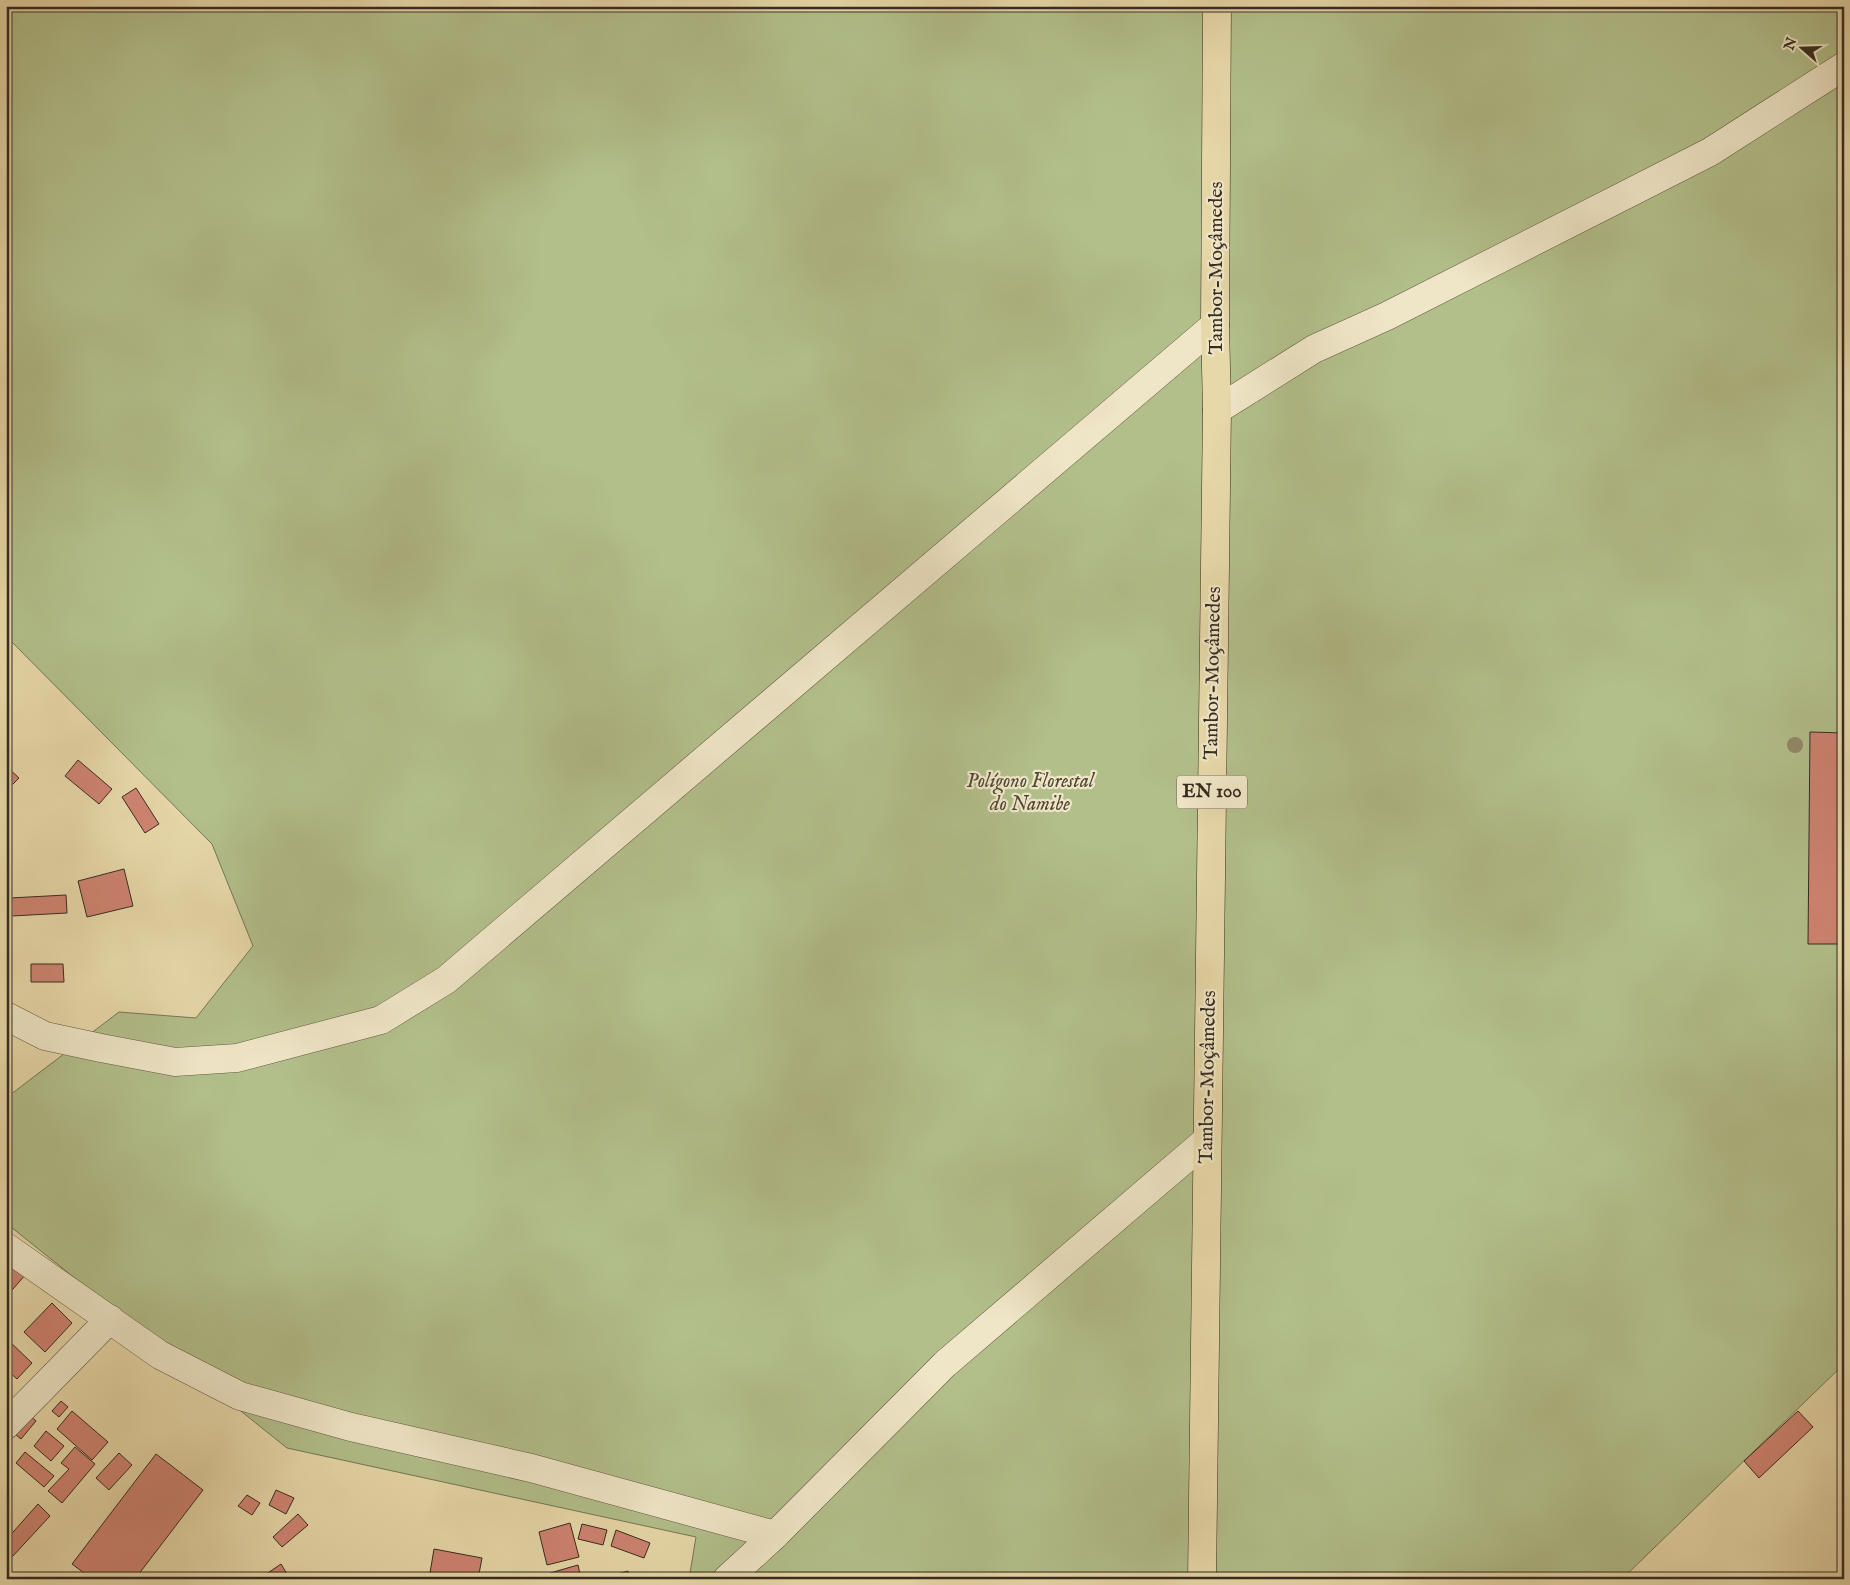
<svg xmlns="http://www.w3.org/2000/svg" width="1850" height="1585" viewBox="0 0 1850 1585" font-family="'IM FELL English',serif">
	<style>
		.green { fill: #b2bf8b; stroke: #747656 }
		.building { fill: #cf8472; stroke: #362c20 }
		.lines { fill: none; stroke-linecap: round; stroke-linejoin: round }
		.minor-casing { stroke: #625742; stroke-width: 29 }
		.major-casing { stroke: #362c20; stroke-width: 29 }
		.minor { stroke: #efe6c7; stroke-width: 28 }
		.major { stroke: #e7d8a9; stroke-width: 28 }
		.tree { fill: #938969 }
		.labels { text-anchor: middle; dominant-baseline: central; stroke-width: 4.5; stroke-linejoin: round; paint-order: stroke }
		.shield { fill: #efe6c7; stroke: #6e6452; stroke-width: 1 }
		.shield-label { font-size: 19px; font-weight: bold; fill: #362c20 }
		.street-label { font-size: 20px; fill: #362c20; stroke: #efe6c7 }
		.park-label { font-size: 20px; font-style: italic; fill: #4f4935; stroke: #efe6c7 }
	</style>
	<rect width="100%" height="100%" fill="#e7d8a9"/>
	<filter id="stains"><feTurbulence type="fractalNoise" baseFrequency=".004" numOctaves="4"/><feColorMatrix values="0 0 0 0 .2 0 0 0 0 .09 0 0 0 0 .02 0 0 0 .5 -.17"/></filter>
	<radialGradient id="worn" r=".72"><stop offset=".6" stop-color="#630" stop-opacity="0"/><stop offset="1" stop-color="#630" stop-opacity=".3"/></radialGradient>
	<path class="green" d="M6,6H1844V1364L1622,1579H689L696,1537L287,1448L6,1223V1098L119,1012L196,1018L253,946L212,844L6,636Z"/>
	<g class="building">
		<path d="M1810,732L1844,733V944H1808Z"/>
		<path d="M78,760L112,789L99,804L65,776Z"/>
		<path d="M6,766L19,778L6,791Z"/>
		<path d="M136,788L159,824L145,833L122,797Z"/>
		<path d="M124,869L133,906L87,917L78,881Z"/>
		<path d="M66,895L67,913L11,916L10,898Z"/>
		<path d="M31,964H63L64,982H31Z"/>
		<path d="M6,1257L26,1274L6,1297Z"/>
		<path d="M52,1303L72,1323L45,1352L24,1332Z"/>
		<path d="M6,1338L32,1363L17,1379L6,1369Z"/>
		<path d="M61,1401L68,1407L59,1417L52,1411Z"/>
		<path d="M72,1411L108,1442L92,1460L57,1429Z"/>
		<path d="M1798,1411L1813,1427L1759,1478L1744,1461Z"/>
		<path d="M26,1412L36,1421L21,1439L10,1430Z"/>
		<path d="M46,1431L64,1446L51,1461L34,1446Z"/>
		<path d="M75,1447L95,1464L62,1503L48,1491L69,1469L61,1463Z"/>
		<path d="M25,1452L54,1476L44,1487L16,1463Z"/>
		<path d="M119,1453L132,1465L109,1490L96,1478Z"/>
		<path d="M156,1454L203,1490L135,1579H92L72,1564Z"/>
		<path d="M276,1490L294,1498L286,1514L269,1505Z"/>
		<path d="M247,1495L260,1503L252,1515L238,1506Z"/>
		<path d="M38,1504L50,1516L12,1557L6,1552V1540Z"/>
		<path d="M298,1514L308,1525L282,1547L273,1537Z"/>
		<path d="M570,1523L579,1557L547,1565L539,1532Z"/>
		<path d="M582,1524L607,1530L603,1545L578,1539Z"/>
		<path d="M616,1530L650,1543L644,1558L611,1546Z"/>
		<path d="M434,1549L482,1558L478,1579H429Z"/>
		<path d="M281,1564L290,1579H259Z"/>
		<path d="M578,1565L581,1579H552L550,1573Z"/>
		<path d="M628,1571L630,1579H599Z"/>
		<path d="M6,1572L14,1579H6Z"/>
	</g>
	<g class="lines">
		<defs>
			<g id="minor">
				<path d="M1217,410L1314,349L1387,316L1710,152L1844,66"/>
				<path d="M6,1016L45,1036L101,1048L175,1062L237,1058L381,1020L446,980L1215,325"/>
				<path d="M6,1247L160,1355L240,1396L351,1427L531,1468L775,1535"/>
				<path d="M6,1425L110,1319"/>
				<path d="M727,1579L775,1535L945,1364L1207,1140"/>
			</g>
			<path id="major" d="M1202,1579L1217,410L1215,325L1217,6"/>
		</defs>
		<use href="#minor" class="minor-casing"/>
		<use href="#major" class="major-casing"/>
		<use href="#minor" class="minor"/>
		<use href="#major" class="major"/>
	</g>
	<circle class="tree" cx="1795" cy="745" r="8"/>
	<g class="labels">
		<rect class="shield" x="1177" y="775.5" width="70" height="33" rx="4"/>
		<g class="shield-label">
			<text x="1212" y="792">EN 100</text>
		</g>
		<g class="street-label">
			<text transform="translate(1216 268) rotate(-90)">Tambor-Moçâmedes</text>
			<text transform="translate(1213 673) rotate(-89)">Tambor-Moçâmedes</text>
			<text transform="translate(1208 1077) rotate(-89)">Tambor-Moçâmedes</text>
		</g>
		<g class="park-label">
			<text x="1030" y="781">Polígono Florestal<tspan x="1030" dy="23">do Namibe</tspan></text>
		</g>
	</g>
	<rect width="1850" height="1585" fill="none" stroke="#e7d8a9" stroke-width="25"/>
	<rect x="8" y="8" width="1835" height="1570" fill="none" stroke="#362c20" stroke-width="2.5"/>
	<rect x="12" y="12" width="1825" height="1560" fill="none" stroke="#362c20"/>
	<g transform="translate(1802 48) rotate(290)" stroke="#efe6c7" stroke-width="4" paint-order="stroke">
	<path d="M0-4L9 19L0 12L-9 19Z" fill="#362c20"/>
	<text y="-8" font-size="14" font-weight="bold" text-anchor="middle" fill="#362c20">N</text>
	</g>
	<rect width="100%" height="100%" filter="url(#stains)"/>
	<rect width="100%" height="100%" fill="url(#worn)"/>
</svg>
